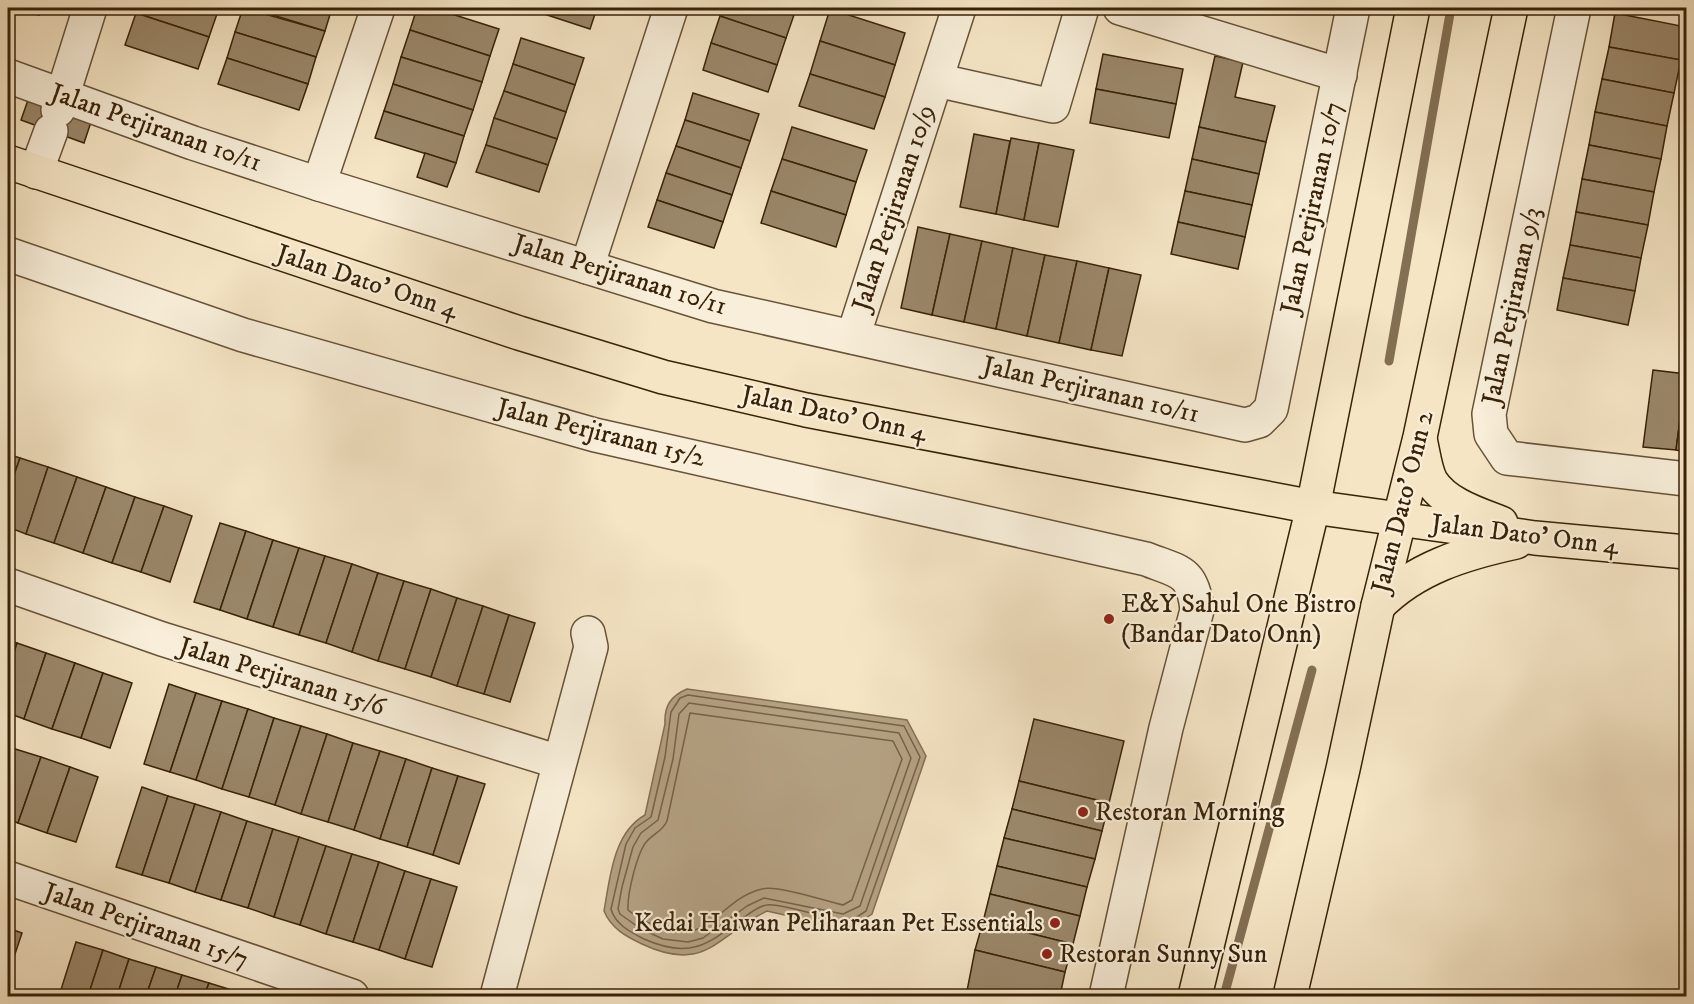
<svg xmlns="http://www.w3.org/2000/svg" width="1694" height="1004" viewBox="0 0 1694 1004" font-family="'IM FELL DW Pica',serif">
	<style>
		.water { fill: #b5a385; stroke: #836f53; stroke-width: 1.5 }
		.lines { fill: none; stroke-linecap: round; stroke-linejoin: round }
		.shore { stroke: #766246; stroke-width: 1.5 }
		.stream { stroke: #836f53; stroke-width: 9 }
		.building { fill: #9a876a; stroke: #382208; stroke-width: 1.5 }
		.minor-casing { stroke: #675337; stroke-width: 36 }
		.major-casing { stroke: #382208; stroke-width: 36 }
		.minor { stroke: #f8eed9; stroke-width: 33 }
		.major { stroke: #f5e5c5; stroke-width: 33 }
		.poi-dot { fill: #8f2418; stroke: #f8eed9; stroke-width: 2 }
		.labels { text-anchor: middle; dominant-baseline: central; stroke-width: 4.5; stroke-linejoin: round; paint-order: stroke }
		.street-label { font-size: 26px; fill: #382208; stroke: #f8eed9 }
		.poi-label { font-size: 26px; fill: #382208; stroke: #f8eed9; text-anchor: start }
	</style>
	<rect width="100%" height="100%" fill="#f5e5c5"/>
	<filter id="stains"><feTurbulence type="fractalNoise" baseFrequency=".00333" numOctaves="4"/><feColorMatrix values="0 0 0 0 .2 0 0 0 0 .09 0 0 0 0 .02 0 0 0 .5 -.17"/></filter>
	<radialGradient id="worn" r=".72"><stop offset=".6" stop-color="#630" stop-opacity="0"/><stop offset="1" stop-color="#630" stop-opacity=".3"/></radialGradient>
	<path class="water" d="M687,689L907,720L926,756L872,914L854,926L842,928L767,911C716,936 706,974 642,944C625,936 611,928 604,911C610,878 613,833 645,815L665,724C664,707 670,696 687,689Z"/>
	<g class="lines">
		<g class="shore">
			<path d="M688,695L904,726L920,757L866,911L852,920L843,922C826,918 781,903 767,905C758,906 749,914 743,918C706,946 689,959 644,939C630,932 615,924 611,909L626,844L635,828L651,817L665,757L671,712L680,698Z"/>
			<path d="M689,703L899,733L911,758L860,906L843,914L764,898L747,906L703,938L688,942L663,939L641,929L620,914L618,909L622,887L633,847L641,833L658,820L673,759L679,714Z"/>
			<path d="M690,713L893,741L902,759L852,900L843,905C826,901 777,885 762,889C719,899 708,950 656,926C646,922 636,917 628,910C627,895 637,852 647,841C654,833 662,832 667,821Z"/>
		</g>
		<g class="stream">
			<path d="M1389,361L1451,8"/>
			<path d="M1224,996L1312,670"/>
		</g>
	</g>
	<g class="building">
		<path d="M15,8H42L39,15Z"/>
		<path d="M138,8H219L209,37L136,13Z"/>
		<path d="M243,8L325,31L316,57L235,32Z"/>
		<path d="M250,8H332L325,31Z"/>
		<path d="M417,8H433L499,29L490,56L410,30Z"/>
		<path d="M533,8H597L590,29L532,10Z"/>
		<path d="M723,8H783L795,12L786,38L720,16Z"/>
		<path d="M830,9L905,33L895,65L820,41Z"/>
		<path d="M136,13L209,37L198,69L125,45Z"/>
		<path d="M1615,13L1686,27L1681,60L1609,47Z"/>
		<path d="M720,16L786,38L777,65L711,43Z"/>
		<path d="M410,30L490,56L482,82L401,57Z"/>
		<path d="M235,32L316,57L308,84L227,58Z"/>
		<path d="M521,38L584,58L575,85L513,64Z"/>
		<path d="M820,41L895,65L885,97L810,74Z"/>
		<path d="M711,43L777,65L768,92L703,70Z"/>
		<path d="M1609,47L1681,60L1674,93L1602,79Z"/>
		<path d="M1103,54L1183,69L1176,104L1096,89Z"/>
		<path d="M1215,56L1243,62L1235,97L1275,106L1266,142L1199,127Z"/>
		<path d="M401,57L482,82L473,110L393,84Z"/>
		<path d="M227,58L308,84L299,110L218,84Z"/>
		<path d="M513,64L575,85L566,112L504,91Z"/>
		<path d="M810,74L885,97L874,129L799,106Z"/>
		<path d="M1602,79L1674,93L1667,126L1595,112Z"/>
		<path d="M393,84L473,110L464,136L384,111Z"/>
		<path d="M1096,89L1176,104L1169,138L1090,123Z"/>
		<path d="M504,91L566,112L557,139L494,118Z"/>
		<path d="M693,93L759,114L750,141L685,120Z"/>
		<path d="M28,100L91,122L84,143L21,120Z"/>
		<path d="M384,111L464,136L456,163L375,138Z"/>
		<path d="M1595,112L1667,126L1661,159L1589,145Z"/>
		<path d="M494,118L557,139L548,165L486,145Z"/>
		<path d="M685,120L750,141L741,168L676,146Z"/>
		<path d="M792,127L867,150L856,182L782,159Z"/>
		<path d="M1199,127L1266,142L1259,174L1192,159Z"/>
		<path d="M974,134L1010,141L996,214L960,207Z"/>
		<path d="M1011,138L1039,143L1024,220L996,214Z"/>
		<path d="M1039,143L1074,150L1058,227L1024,220Z"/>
		<path d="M486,145L548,165L539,192L476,172Z"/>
		<path d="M1589,145L1661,159L1654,192L1582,179Z"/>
		<path d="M676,146L741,168L732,195L666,173Z"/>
		<path d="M425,153L456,163L447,187L417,177Z"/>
		<path d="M782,159L856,182L846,215L771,191Z"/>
		<path d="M1192,159L1259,174L1252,205L1185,191Z"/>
		<path d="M666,173L732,195L723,222L657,200Z"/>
		<path d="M1582,179L1654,192L1648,225L1576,212Z"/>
		<path d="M771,191L846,215L836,247L761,223Z"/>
		<path d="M1185,191L1252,205L1245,237L1178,222Z"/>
		<path d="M657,200L723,222L714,248L648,227Z"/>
		<path d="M1576,212L1648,225L1641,258L1570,245Z"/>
		<path d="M1178,222L1245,237L1238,269L1171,254Z"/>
		<path d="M918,227L950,234L932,315L901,308Z"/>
		<path d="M950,234L982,241L964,322L932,315Z"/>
		<path d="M982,241L1013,248L996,329L964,322Z"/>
		<path d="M1570,245L1641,258L1635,291L1563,278Z"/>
		<path d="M1013,248L1045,255L1027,336L996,329Z"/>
		<path d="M1045,255L1077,261L1059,343L1027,336Z"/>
		<path d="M1077,261L1109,268L1091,350L1059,343Z"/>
		<path d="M1109,268L1141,275L1122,356L1091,350Z"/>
		<path d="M1563,278L1635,291L1628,325L1557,310Z"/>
		<path d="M1653,370L1686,374L1676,450L1643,447Z"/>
		<path d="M1686,374V452L1676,450Z"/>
		<path d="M8,454L20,458L8,492Z"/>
		<path d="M20,458L48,467L26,534L8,527V492Z"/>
		<path d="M48,467L77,477L54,543L26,534Z"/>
		<path d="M77,477L106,487L83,553L54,543Z"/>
		<path d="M106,487L135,497L112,563L83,553Z"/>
		<path d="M135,497L164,506L141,572L112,563Z"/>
		<path d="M164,506L192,516L170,582L141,572Z"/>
		<path d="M220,523L246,531L220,610L194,602Z"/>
		<path d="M246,531L273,540L247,619L220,610Z"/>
		<path d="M273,540L299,548L273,627L247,619Z"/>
		<path d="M299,548L325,556L299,635L273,627Z"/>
		<path d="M325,556L352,564L326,643L299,635Z"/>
		<path d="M352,564L378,573L352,652L326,643Z"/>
		<path d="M378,573L404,581L378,661L352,652Z"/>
		<path d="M404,581L431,589L405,669L378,661Z"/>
		<path d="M431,589L457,598L431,677L405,669Z"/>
		<path d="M457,598L483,606L457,686L431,677Z"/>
		<path d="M483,606L509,615L484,694L457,686Z"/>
		<path d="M509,615L535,623L510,702L484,694Z"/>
		<path d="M8,640L17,643L8,672Z"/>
		<path d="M17,643L46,653L24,719L8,713V672Z"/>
		<path d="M46,653L75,663L52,729L24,719Z"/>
		<path d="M75,663L103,673L81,738L52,729Z"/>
		<path d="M103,673L132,683L110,748L81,738Z"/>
		<path d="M169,684L196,693L170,772L144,764Z"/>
		<path d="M196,693L222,701L196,780L170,772Z"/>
		<path d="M222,701L248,709L222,789L196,780Z"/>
		<path d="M248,709L274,718L249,797L222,789Z"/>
		<path d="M274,718L301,726L275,805L249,797Z"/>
		<path d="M1034,719L1124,741L1109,803L1019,781Z"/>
		<path d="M301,726L327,734L301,814L275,805Z"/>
		<path d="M327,734L353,743L328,822L301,814Z"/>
		<path d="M353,743L380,751L354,830L328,822Z"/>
		<path d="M12,748L41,757L18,823L8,819V761Z"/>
		<path d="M380,751L406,759L380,839L354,830Z"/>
		<path d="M41,757L70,767L47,833L18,823Z"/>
		<path d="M406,759L432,768L407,847L380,839Z"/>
		<path d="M70,767L98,777L76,842L47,833Z"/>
		<path d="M432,768L458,776L433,855L407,847Z"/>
		<path d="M458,776L485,784L459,864L433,855Z"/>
		<path d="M1019,781L1109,803L1102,831L1012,809Z"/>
		<path d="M142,787L168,796L142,875L116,867Z"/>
		<path d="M168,796L195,804L169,883L142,875Z"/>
		<path d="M195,804L221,812L195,892L169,883Z"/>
		<path d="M1012,809L1102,831L1095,859L1004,838Z"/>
		<path d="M221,812L247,821L221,900L195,892Z"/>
		<path d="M247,821L273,829L248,908L221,900Z"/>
		<path d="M273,829L299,837L274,917L248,908Z"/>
		<path d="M299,837L326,846L300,925L274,917Z"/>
		<path d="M1004,838L1095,859L1087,887L997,866Z"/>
		<path d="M326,846L352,854L326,934L300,925Z"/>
		<path d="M352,854L379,862L353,942L326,934Z"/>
		<path d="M379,862L405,871L379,950L353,942Z"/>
		<path d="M997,866L1087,887L1080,916L990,894Z"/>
		<path d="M405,871L431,879L405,959L379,950Z"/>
		<path d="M431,879L457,887L432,967L405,959Z"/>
		<path d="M990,894L1080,916L1073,944L983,922Z"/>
		<path d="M983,922L1073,944L1065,972L975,950Z"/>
		<path d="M8,928L22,933L8,975Z"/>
		<path d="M76,942L103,950L88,996H59Z"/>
		<path d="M103,950L129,959L117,996H88Z"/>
		<path d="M975,950L1065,972L1060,996H966Z"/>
		<path d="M129,959L156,967L146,996H117Z"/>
		<path d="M156,967L182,975L175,996H146Z"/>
		<path d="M182,975L209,983L204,996H175Z"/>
		<path d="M209,983L235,991L234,996H204Z"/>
	</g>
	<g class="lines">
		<defs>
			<g id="minor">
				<path d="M1120,8L1340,75"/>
				<path d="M1574,8L1489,414L1491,434L1507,458L1686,479"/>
				<path d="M8,76L193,143L319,184L713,306L1245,425L1259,421L1271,409L1353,8"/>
				<path d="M936,80L1053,106L1082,8"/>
				<path d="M58,110L90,8"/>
				<path d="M36,172L51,131"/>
				<path d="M319,184L378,8"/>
				<path d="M8,254L243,335L595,435L1146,559C1179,572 1193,570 1197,610L1166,728L1106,996"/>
				<path d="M587,267L671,8"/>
				<path d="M853,337L959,8"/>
				<path d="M8,585L162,639L559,762"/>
				<path d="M8,878L352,996"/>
				<path d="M497,996L591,647L588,633"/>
			</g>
			<g id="major">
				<path d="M8,162L519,333L663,377L806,410L1313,507L1535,538L1686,552"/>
				<path d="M1420,439C1423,451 1425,470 1431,481C1445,504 1478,514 1501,523"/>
				<path d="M1378,606C1415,568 1465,553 1516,542"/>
				<path d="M1195,996L1313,507L1413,8"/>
				<path d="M1290,996L1343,769L1378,606L1420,437L1511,8"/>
			</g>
		</defs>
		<use href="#minor" class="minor-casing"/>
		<use href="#major" class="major-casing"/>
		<use href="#minor" class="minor"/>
		<use href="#major" class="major"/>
	</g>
	<g class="poi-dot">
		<circle cx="1109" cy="619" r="6"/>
		<circle cx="1083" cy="812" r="6"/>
		<circle cx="1055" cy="923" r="6"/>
		<circle cx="1047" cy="954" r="6"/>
	</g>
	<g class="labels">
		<g class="street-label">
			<text transform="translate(156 128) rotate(19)">Jalan Perjiranan 10/11</text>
			<text transform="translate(894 208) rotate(-72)">Jalan Perjiranan 10/9</text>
			<text transform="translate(1312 208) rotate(-78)">Jalan Perjiranan 10/7</text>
			<text transform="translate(620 275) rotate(17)">Jalan Perjiranan 10/11</text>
			<text transform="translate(367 282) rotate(18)">Jalan Dato' Onn 4</text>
			<text transform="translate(1512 306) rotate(-78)">Jalan Perjiranan 9/3</text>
			<text transform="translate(1091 390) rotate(13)">Jalan Perjiranan 10/11</text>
			<text transform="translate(834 414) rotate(12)">Jalan Dato' Onn 4</text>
			<text transform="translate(601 433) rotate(14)">Jalan Perjiranan 15/2</text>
			<text transform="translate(1403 502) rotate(-76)">Jalan Dato' Onn 2</text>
			<text transform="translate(1525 535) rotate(7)">Jalan Dato' Onn 4</text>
			<text transform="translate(282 677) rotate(17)">Jalan Perjiranan 15/6</text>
			<text transform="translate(146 926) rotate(19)">Jalan Perjiranan 15/7</text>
		</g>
		<g class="poi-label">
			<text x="1121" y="604">E&amp;Y Sahul One Bistro<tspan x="1121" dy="30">(Bandar Dato Onn)</tspan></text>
			<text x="1095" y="812">Restoran Morning</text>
			<text x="1043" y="923" text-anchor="end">Kedai Haiwan Peliharaan Pet Essentials</text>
			<text x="1059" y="954">Restoran Sunny Sun</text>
		</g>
	</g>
	<rect width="1694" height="1004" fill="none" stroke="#f5e5c5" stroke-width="30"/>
	<rect x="9" y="9" width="1676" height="986" fill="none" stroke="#382208" stroke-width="3"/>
	<rect x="15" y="15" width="1664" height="974" fill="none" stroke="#382208" stroke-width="1.5"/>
	<rect width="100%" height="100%" filter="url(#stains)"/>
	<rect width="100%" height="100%" fill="url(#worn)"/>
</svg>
